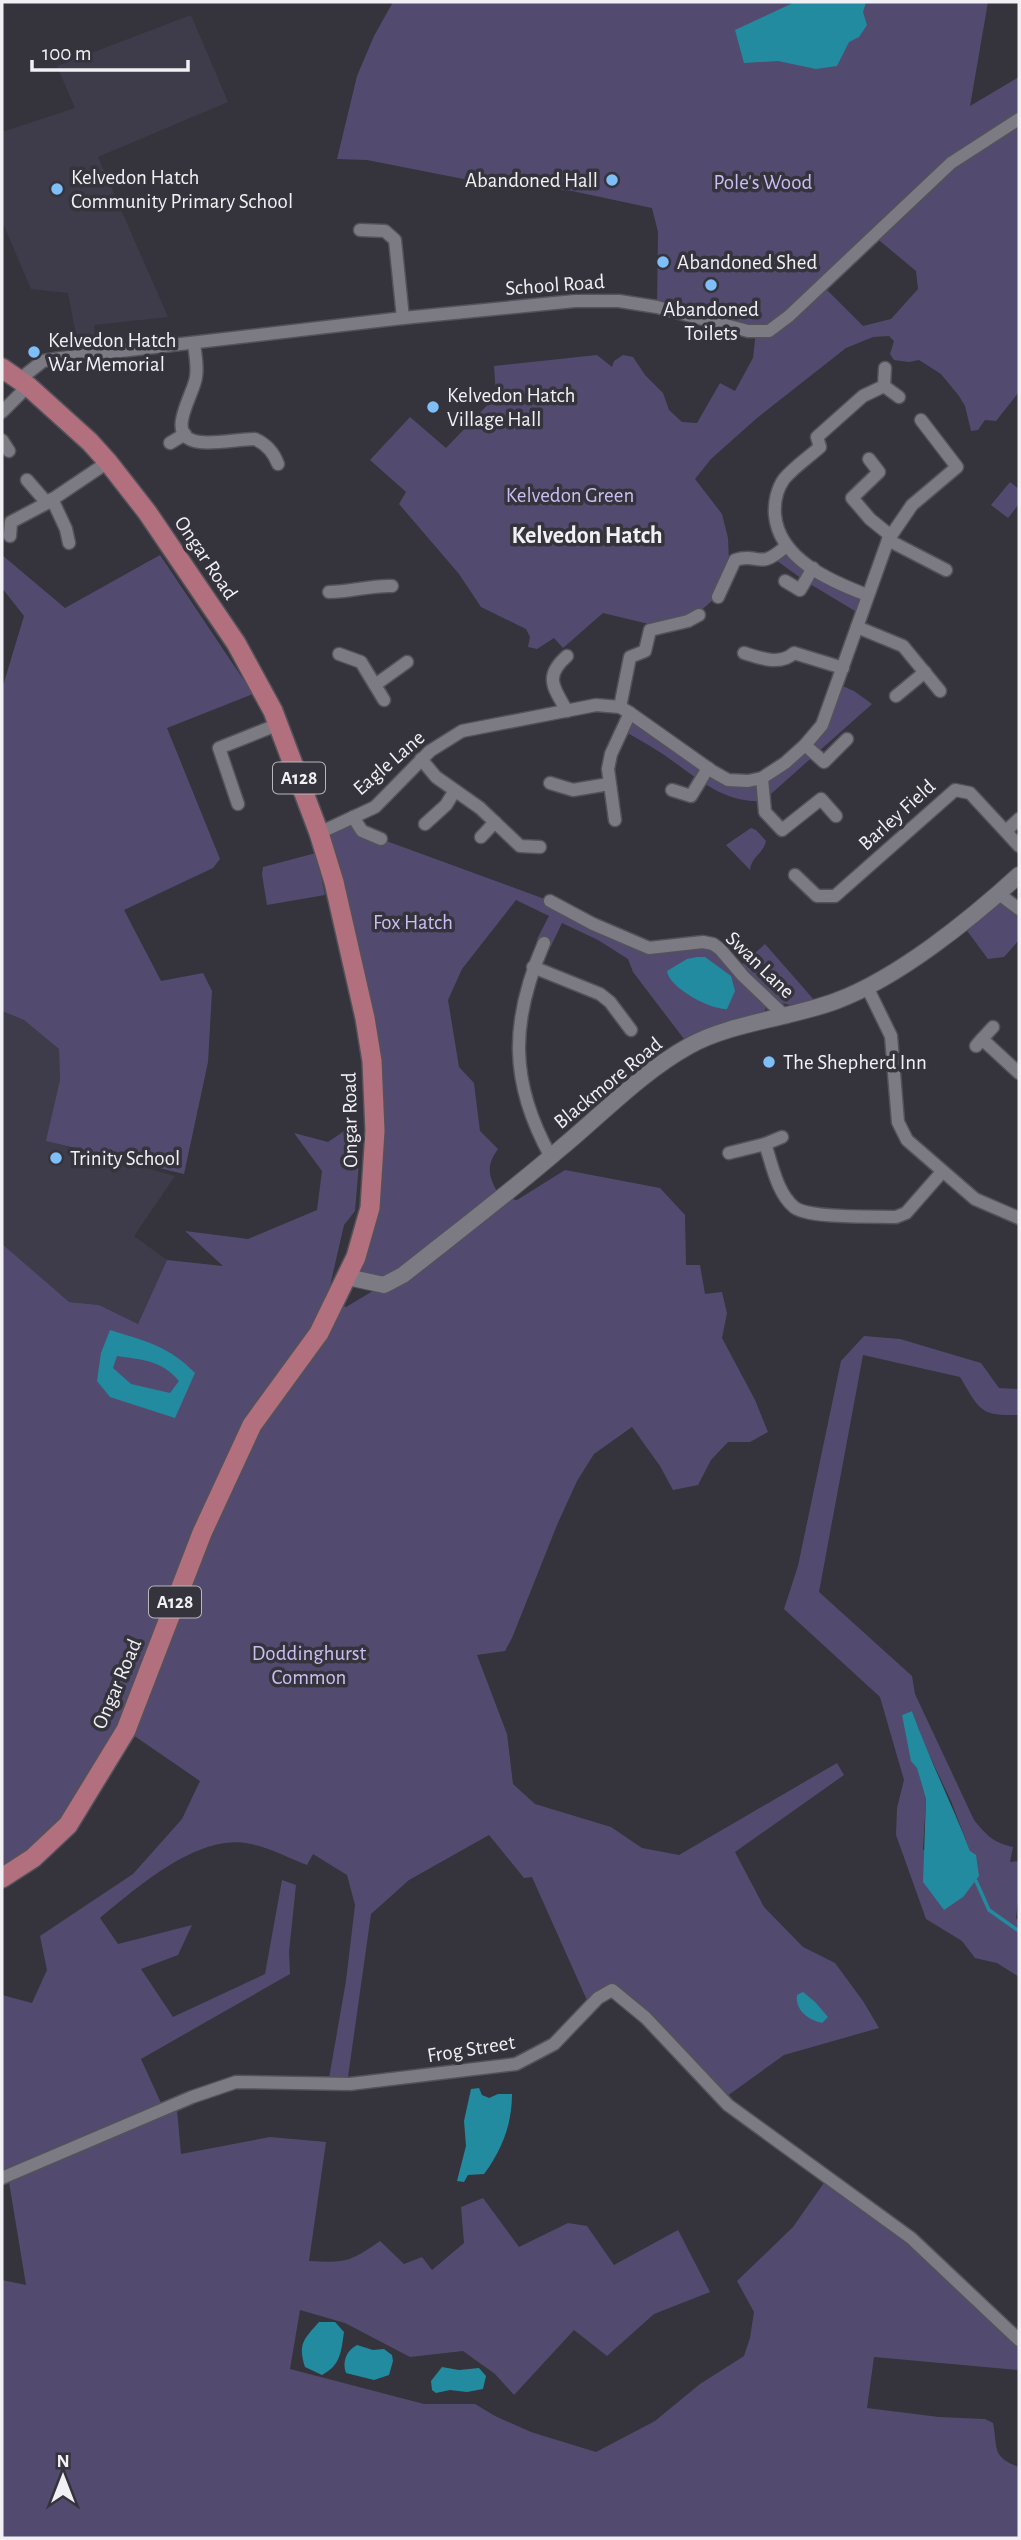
<svg xmlns="http://www.w3.org/2000/svg" width="1021" height="2540" viewBox="0 0 1021 2540" font-family="'Alegreya Sans',sans-serif">
	<style>
		.built { fill: #3e3c4a }
		.green { fill: #534b6f; fill-rule: evenodd }
		.water { fill: #238b9f; fill-rule: evenodd }
		.lines { fill: none; stroke-linecap: round; stroke-linejoin: round }
		.stream { stroke: #238b9f; stroke-width: 3.5 }
		.minor-casing { stroke: #535259; stroke-width: 15 }
		.tertiary-casing { stroke: #535259; stroke-width: 18 }
		.primary-casing { stroke: #535259; stroke-width: 22 }
		.minor { stroke: #7c7b84; stroke-width: 12 }
		.tertiary { stroke: #7c7b84; stroke-width: 16 }
		.primary { stroke: #b26f7e; stroke-width: 19 }
		.poi-dot { fill: #7ebef9; stroke: #35333b; stroke-width: 2.5 }
		.labels { text-anchor: middle; dominant-baseline: central; stroke-width: 7; stroke-linejoin: round; paint-order: stroke }
		.shield { fill: #35333b; stroke: #b9b7bd; stroke-width: 2 }
		.shield-label { font-size: 19px; font-weight: bold; fill: #f1f0f5 }
		.poi-label { font-size: 21px; fill: #f1f0f5; stroke: #35333b; text-anchor: start }
		.park-label { font-size: 21px; fill: #cabff4; stroke: #35333b }
		.street-label { font-size: 21px; fill: #f1f0f5; stroke: #35333b }
		.quarter-label { font-size: 24px; font-weight: bold; fill: #f1f0f5; stroke: #35333b }
	</style>
	<rect width="100%" height="100%" fill="#35333b"/>
	<g class="built">
		<path d="M191,15L228,102L98,157L168,317L94,325L96,348L79,351L68,293L31,289L2,221V132L75,108L57,66Z"/>
		<path d="M2,1011L24,1020L59,1049L60,1080L47,1141L175,1176L134,1236L167,1260L138,1324L99,1305L61,1301L2,1247Z"/>
	</g>
	<g class="green">
		<path d="M393,2H988L970,106L1019,77V392L996,421L985,420L978,430L971,431L965,406L959,396L941,374L919,360L909,362L894,360L890,354L894,341L889,336L873,337L846,348L757,418L711,459L695,479L722,514L728,538L729,561L713,600L698,613L657,626L603,613L563,648L554,638L537,649L528,647L530,637L526,629L481,607L459,574L399,504L406,492L370,460L410,417L446,448L496,396L494,366L597,355L612,367L614,361L623,355L633,357L645,375L663,393L669,410L682,422L697,423L720,383L735,391L753,358L756,331L657,307L658,232L652,208L572,191L484,183L367,160L337,159L357,76L374,36ZM874,236L916,271L918,289L891,319L863,326L822,285Z"/>
		<path d="M1010,482L1019,489V504L1008,518L991,505Z"/>
		<path d="M785,547L867,595L860,614L805,581L773,558Z"/>
		<path d="M2,555L65,608L160,555L253,694L167,728L220,859L213,868L124,910L161,981L203,973L212,991L208,1062L184,1174L46,1141L60,1080L59,1049L24,1020L2,1011V689L24,616L2,588Z"/>
		<path d="M838,684L854,691L872,704L763,801C726,803 702,782 674,762C658,750 640,740 622,730L630,713L712,771L748,781L805,745Z"/>
		<path d="M353,817L370,835L550,901L642,944L703,942L737,969L765,944L815,1001L790,1005L768,1000L764,1014L684,1039L633,972L628,959L598,940L562,923L551,946L537,939L549,916L516,900L462,969L448,1000L459,1067L474,1083L480,1131L498,1149C484,1168 490,1179 500,1197L517,1200L565,1170L660,1188L685,1215L686,1265H700L705,1294L722,1292L727,1313L722,1338L755,1400L768,1432L750,1442H728L711,1460L698,1485L673,1490L660,1466L632,1427L594,1454L577,1481L557,1525L512,1638L505,1651L477,1655L507,1734L513,1784L535,1804L611,1827L642,1848L679,1855L837,1763L844,1775L735,1852L764,1907L803,1947L835,1963L863,2001L879,2028L784,2055L723,2099L612,1990L590,2007L532,1877L524,1878L489,1835L409,1880L371,1914L347,2084H328L346,1981L355,1905L347,1875L313,1854L307,1865C289,1858 270,1848 251,1844C199,1832 138,1887 100,1918L118,1944L192,1925L178,1955L141,1969L173,2017L265,1974L282,1880L296,1885L289,1952L290,1974L141,2059L166,2114L177,2110L181,2154L270,2137L326,2142L309,2261C346,2263 350,2262 380,2241L404,2264L422,2257L432,2270L464,2243L461,2207L483,2198L519,2247L568,2223L587,2226L614,2265L678,2230L710,2292L654,2314L607,2356L574,2330L514,2395L495,2374L463,2351L410,2357L345,2323L300,2310L290,2369L424,2404H475L495,2416L531,2432L596,2452L655,2421L700,2384L744,2356L750,2338L754,2312L737,2281L793,2227L828,2177L911,2238L1019,2340V2370L874,2357L867,2408L939,2417L985,2419L993,2423C998,2448 991,2457 1019,2467V2538H2V2280L26,2285L9,2182L2,2174V1995L32,2003L47,1970L40,1936L133,1874L182,1819L200,1781L117,1724L105,1765L68,1825L2,1878V1244L69,1302L99,1305L138,1324L167,1260L223,1266L185,1231L248,1239L317,1210L322,1171L294,1133L328,1142L356,1123L360,1151L355,1211L344,1225L327,1299L346,1307L383,1285L347,1277L356,1257L374,1092L319,833Z"/>
		<path d="M751,828L756,830L766,841C764,853 751,857 750,870L726,845Z"/>
		<path d="M316,853L325,895L267,905L262,874L263,867Z"/>
		<path d="M999,894L1019,909V940L1004,957L988,959L962,924Z"/>
		<path d="M864,1336L900,1339L981,1363L999,1388L1019,1389V1415C979,1416 980,1410 960,1377L863,1355L819,1592L912,1676L915,1694L974,1820C986,1835 994,1843 1013,1847L1010,1862L1019,1861V1892L1016,1918L1019,1922V1977L997,1963L975,1958L962,1941L926,1919L896,1835L897,1808L904,1780L880,1697L784,1609L798,1566L841,1361ZM912,1711L924,1744L951,1801L970,1851L923,1850L926,1799L902,1715Z"/>
	</g>
	<g class="water">
		<path d="M795,2H866L863,12L867,25L859,37L849,42L837,66L816,69L778,61L744,63L735,30Z"/>
		<path d="M697,957H705L731,976L735,991L727,1009C711,1010 669,988 667,971L687,959Z"/>
		<path d="M110,1330C145,1341 169,1346 195,1373L175,1418L110,1397L97,1381L101,1353ZM117,1356C144,1360 161,1360 179,1381L170,1393L131,1384L113,1368Z"/>
		<path d="M912,1711C929,1759 952,1804 970,1851L976,1855L979,1876L963,1897L944,1910L923,1882L926,1799L917,1768L911,1761L902,1715Z"/>
		<path d="M803,1992L815,2002L828,2017L822,2023C808,2020 795,2010 797,1995Z"/>
		<path d="M479,2088L482,2095L489,2098L498,2094H512C512,2124 502,2150 484,2174L468,2175L464,2182L457,2181L466,2146L464,2121L471,2089Z"/>
		<path d="M319,2322H335L344,2332C341,2352 341,2365 322,2375L305,2367C298,2344 303,2340 319,2322Z"/>
		<path d="M357,2345L373,2350L384,2349L392,2355L393,2361L389,2375L374,2380L346,2373C342,2362 346,2351 357,2345Z"/>
		<path d="M442,2367L459,2370L479,2368L486,2376L483,2389L467,2392L450,2390L436,2393L432,2390L431,2381Z"/>
	</g>
	<g class="lines">
		<path class="stream" d="M976,1881L989,1910L1019,1931"/>
		<defs>
			<g id="minor">
				<path d="M360,230L385,231L395,240L403,318"/>
				<path d="M194,343C195,354 198,366 196,377C194,395 162,438 200,442C217,444 238,439 255,439C266,444 274,453 278,464"/>
				<path d="M20,379L43,361L61,358L403,318L575,301H619L657,307L748,331H769L789,316L951,163L1019,119"/>
				<path d="M884,386L899,397"/>
				<path d="M2,412L28,386"/>
				<path d="M2,440L9,451"/>
				<path d="M170,443L185,434"/>
				<path d="M869,459L879,472L852,498L870,519L891,536"/>
				<path d="M27,480L47,503L108,462"/>
				<path d="M52,499L66,529L69,543"/>
				<path d="M10,536L11,522L47,503"/>
				<path d="M888,540L946,570"/>
				<path d="M785,581L800,590L813,568"/>
				<path d="M329,592C351,592 371,585 392,586"/>
				<path d="M867,595C830,581 779,559 775,515C774,503 777,489 784,479C794,467 809,457 820,447L817,437L863,396L884,386L885,368"/>
				<path d="M718,597L735,560C759,552 758,571 785,547"/>
				<path d="M857,627L903,646L940,691"/>
				<path d="M744,653C760,658 780,666 794,653L843,668"/>
				<path d="M339,654L361,662L384,700"/>
				<path d="M567,656C543,677 554,688 567,711"/>
				<path d="M375,685L407,662"/>
				<path d="M896,696L925,672"/>
				<path d="M620,707L630,657L645,651L650,630L688,621L699,615"/>
				<path d="M805,745L824,762L847,739"/>
				<path d="M421,759L436,777L480,808L520,846L540,847"/>
				<path d="M762,778L765,812L782,830L821,799L836,816"/>
				<path d="M550,783L573,790L609,784"/>
				<path d="M672,790L691,796L708,768"/>
				<path d="M238,804L219,748L279,724"/>
				<path d="M353,817L362,831L381,839"/>
				<path d="M615,820L608,769L611,754L630,713"/>
				<path d="M425,824L446,805L454,792"/>
				<path d="M1006,831L1019,819"/>
				<path d="M319,833L375,807L430,751L462,731L596,705L620,707L630,713L712,771L728,780L748,781L762,778L785,763L805,745L822,725L888,540L912,505L957,467L921,420"/>
				<path d="M481,837L495,822"/>
				<path d="M795,875L817,896H835L955,790L970,793L1019,846"/>
				<path d="M999,894L1019,909"/>
				<path d="M550,901L593,924L649,948L703,942L713,944L720,949L743,976L786,1017"/>
				<path d="M544,943C510,1021 509,1082 551,1157"/>
				<path d="M533,967L600,994L610,1002L631,1030"/>
				<path d="M867,987L891,1036L898,1122L907,1140L975,1199L1019,1218"/>
				<path d="M982,1039L993,1027"/>
				<path d="M976,1046L982,1039L1019,1073"/>
				<path d="M765,1144L782,1137"/>
				<path d="M729,1153L765,1144C772,1164 777,1193 794,1207C808,1219 875,1216 896,1217L906,1213L942,1172"/>
				<path d="M2,2178L192,2097L236,2082L350,2084L516,2064L554,2044L598,1998L612,1990L646,2018L728,2105L911,2238L1019,2340"/>
			</g>
			<path id="tertiary" d="M347,1277L384,1285L403,1275C456,1233 510,1192 561,1148C602,1114 642,1072 689,1046C729,1023 791,1018 836,1001C898,978 971,919 1019,875"/>
			<path id="primary" d="M2,368L28,386L90,442L108,462L147,512L236,643L273,711L319,833L334,882L365,1018L372,1061L375,1131L370,1208L356,1257L319,1333L252,1425L202,1533L126,1730L68,1825L33,1858L2,1878"/>
		</defs>
		<use href="#minor" class="minor-casing"/>
		<use href="#tertiary" class="tertiary-casing"/>
		<use href="#primary" class="primary-casing"/>
		<use href="#minor" class="minor"/>
		<use href="#tertiary" class="tertiary"/>
		<use href="#primary" class="primary"/>
	</g>
	<g class="poi-dot">
		<circle cx="612" cy="180" r="7"/>
		<circle cx="57" cy="189" r="7"/>
		<circle cx="663" cy="262" r="7"/>
		<circle cx="711" cy="285" r="7"/>
		<circle cx="34" cy="352" r="7"/>
		<circle cx="433" cy="407" r="7"/>
		<circle cx="769" cy="1062" r="7"/>
		<circle cx="56" cy="1158" r="7"/>
	</g>
	<g class="labels">
		<g class="shield">
			<rect x="273" y="762.5" width="52" height="31" rx="5"/>
			<rect x="149" y="1586.5" width="52" height="31" rx="5"/>
		</g>
		<g class="shield-label">
			<text x="299" y="778">A128</text>
			<text x="175" y="1602">A128</text>
		</g>
		<g class="poi-label">
			<text x="71" y="177">Kelvedon Hatch<tspan x="71" dy="24">Community Primary School</tspan></text>
			<text x="598" y="180" text-anchor="end">Abandoned Hall</text>
			<text x="677" y="262">Abandoned Shed</text>
			<text x="711" y="309" text-anchor="middle">Abandoned<tspan x="711" dy="24">Toilets</tspan></text>
			<text x="48" y="340">Kelvedon Hatch<tspan x="48" dy="24">War Memorial</tspan></text>
			<text x="447" y="395">Kelvedon Hatch<tspan x="447" dy="24">Village Hall</tspan></text>
			<text x="783" y="1062">The Shepherd Inn</text>
			<text x="70" y="1158">Trinity School</text>
		</g>
		<g class="park-label">
			<text x="763" y="182">Pole's Wood</text>
			<text x="570" y="495">Kelvedon Green</text>
			<text x="413" y="922">Fox Hatch</text>
			<text x="309" y="1653">Doddinghurst<tspan x="309" dy="24">Common</tspan></text>
		</g>
		<g class="street-label">
			<text transform="translate(555 285) rotate(-4)">School Road</text>
			<text transform="translate(206 558) rotate(56)">Ongar Road</text>
			<text transform="translate(389 763) rotate(-41)">Eagle Lane</text>
			<text transform="translate(897 815) rotate(-42)">Barley Field</text>
			<text transform="translate(760 965) rotate(44)">Swan Lane</text>
			<text transform="translate(608 1083) rotate(-39)">Blackmore Road</text>
			<text transform="translate(350 1120) rotate(-91)">Ongar Road</text>
			<text transform="translate(117 1684) rotate(-67)">Ongar Road</text>
			<text transform="translate(471 2049) rotate(-9)">Frog Street</text>
		</g>
		<g class="quarter-label">
			<text x="587" y="536">Kelvedon Hatch</text>
		</g>
	</g>
	<rect width="1021" height="2540" fill="none" stroke="#f1f0f5" stroke-width="7"/>
	<g transform="translate(63 2477)" stroke="#35333b" stroke-width="5" paint-order="stroke">
	<path d="M0-5L12 26L0 18L-12 26Z" fill="#f1f0f5"/>
	<text y="-10" font-size="19" font-weight="bold" text-anchor="middle" fill="#f1f0f5">N</text>
	</g>
	<path d="M32 60v10h156v-10" fill="none" stroke="#f1f0f5" stroke-width="3.5"/>
	<text x="42" y="60" font-size="21" fill="#f1f0f5" stroke="#35333b" stroke-width="5" paint-order="stroke">100 m</text>
</svg>
